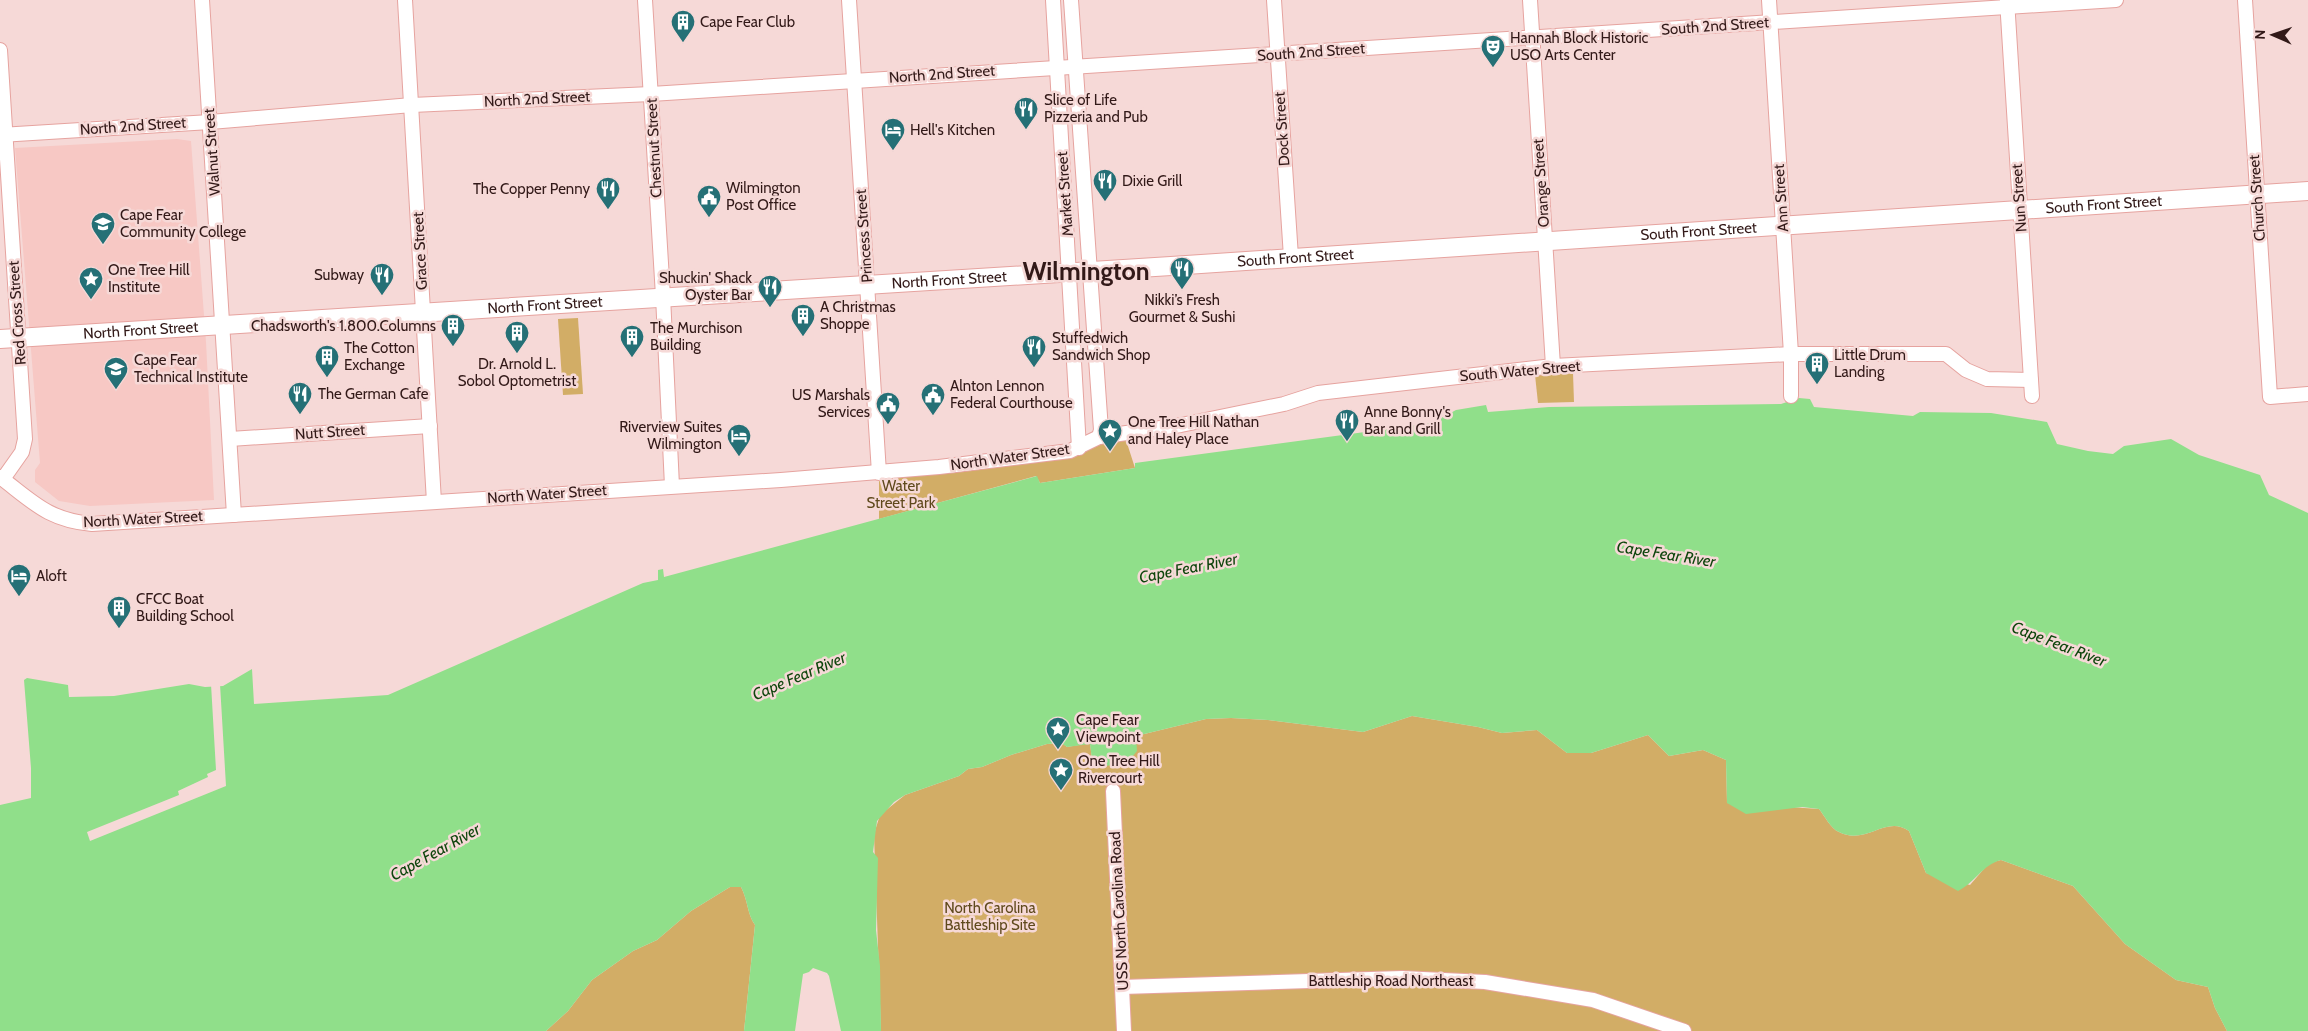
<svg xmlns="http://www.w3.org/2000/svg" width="2308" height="1031" viewBox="0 0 2308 1031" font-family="Cabin,sans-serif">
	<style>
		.built { fill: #f7c8c4 }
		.green { fill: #d2ad66 }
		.water { fill: #90df8a }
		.pier { fill: #f6d9d7 }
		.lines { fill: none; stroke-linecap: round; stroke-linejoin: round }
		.minor-casing { stroke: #e6a39f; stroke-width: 16 }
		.major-casing { stroke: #e6a39f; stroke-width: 20 }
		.minor { stroke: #fff; stroke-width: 14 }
		.major { stroke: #fff; stroke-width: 18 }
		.labels { text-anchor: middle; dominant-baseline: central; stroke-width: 5; stroke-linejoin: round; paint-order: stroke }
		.poi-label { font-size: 15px; fill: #321918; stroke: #f6d9d7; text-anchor: start }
		.street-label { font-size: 15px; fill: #321918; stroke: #f6d9d7 }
		.park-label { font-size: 15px; fill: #5f491c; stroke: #f6d9d7 }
		.water-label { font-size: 16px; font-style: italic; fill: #0f460d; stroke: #f6d9d7 }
		.town-label { font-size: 25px; font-weight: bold; fill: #321918; stroke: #f6d9d7 }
	</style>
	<rect width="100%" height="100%" fill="#f6d9d7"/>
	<path class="built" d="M177,139L191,141L206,342L214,500L90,506L59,501L35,482V470L40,463L15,148Z"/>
	<g class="green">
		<path d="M578,318L583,394L563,395L558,319Z"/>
		<path d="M1573,373L1574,402L1538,403L1535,375Z"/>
		<path d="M1126,440L1135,468L1040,483L1036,476L879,519V480L1073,456L1101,441Z"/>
		<path d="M1412,716L1478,727L1502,733L1537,730L1567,753H1591L1648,735L1669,756L1703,750L1726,760L1727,803L1819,809C1824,815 1831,829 1839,832C1866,846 1886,814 1909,831L1926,873L1970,885L1989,863L2001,860L2073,886L2125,944L2176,980L2208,987L2215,1008L2227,1031H881L874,834L880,815L905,795L959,776L968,769L982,767L1011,755L1047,744L1062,743L1067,747L1090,743L1093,767L1107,765L1136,736L1206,719L1231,718L1268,720L1363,732Z"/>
		<path d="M730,887H741C748,900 747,914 755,925L744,1031H546L568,1011L592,980L633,951L657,940L691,911Z"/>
	</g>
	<path class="water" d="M1799,398L1810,399L1814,407L1913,416L1920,412L1991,413L2047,422L2057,444L2088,451L2113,454L2124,446L2171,439L2199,455L2260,475L2269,495L2308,513V1031H2227L2215,1008L2208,987L2176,980L2125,944L2073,886L2001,860C1982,865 1976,882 1958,891L1926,873L1909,831C1886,814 1866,846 1839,832C1831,829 1824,815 1819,809L1802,807L1746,814L1727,803L1726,760L1703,750L1669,756L1648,735L1591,753H1567L1537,730L1502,733L1478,727L1412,716L1363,732L1268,720L1231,718L1206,719L1136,736L1137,751L1128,762L1095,768L1093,767L1090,744L1067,747L1061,743L1047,744L1011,755L982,767L968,769L959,776L905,795L894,802L877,821L873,852L878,858L876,930L880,966L881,1031H841L829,976L827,973L813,968L809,972L803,974L795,1031H744L755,925C747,914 748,900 741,887H730L691,911L657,940L633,951L592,980L568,1011L546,1031H0V805L31,798V768L24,680L27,678L68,685L69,697L114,696L189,684L205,687L223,686L252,669L254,704L388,695L643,583L658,580V570L663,569L664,577L1037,476L1040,483L1135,468V463L1432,423L1456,410L1486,405L1488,412L1549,407L1781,404Z"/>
	<path class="pier" d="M211,684H220L226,786L90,841L87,832L179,795L178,791L208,777L207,774L216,770Z"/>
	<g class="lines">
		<defs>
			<g id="minor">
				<path d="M202,0L234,515"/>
				<path d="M405,0L434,502"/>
				<path d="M645,0L663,296L672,486"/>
				<path d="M849,0L879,473"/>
				<path d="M1053,0L1079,448"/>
				<path d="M1071,0L1101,430L1099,437"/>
				<path d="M1274,0L1291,257"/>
				<path d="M1530,0L1553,366"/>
				<path d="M1769,0L1791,354V396"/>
				<path d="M2007,0L2032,396"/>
				<path d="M2245,0L2270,397L2308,394"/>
				<path d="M0,50L25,439L22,452L3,479"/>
				<path d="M0,135L210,122L412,105L651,94L2116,0"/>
				<path d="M230,439L430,426"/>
				<path d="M0,477C33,502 48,520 92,524L781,480L939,467L1070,451L1099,437L1181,425L1284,404L1318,393L1553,366L1791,354H1946L1966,370L1987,379L2031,380"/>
				<path d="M1113,791L1124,1031"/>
				<path d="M1122,987L1402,978L1485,982L1593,1000L1684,1031"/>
			</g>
			<g id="major">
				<path id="s1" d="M0,339L1171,266L2308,191"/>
			</g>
		</defs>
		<use href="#minor" class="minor-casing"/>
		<use href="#major" class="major-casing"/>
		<use href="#minor" class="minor"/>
		<use href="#major" class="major"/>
	</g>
	<defs>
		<symbol id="building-pin" viewBox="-11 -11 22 30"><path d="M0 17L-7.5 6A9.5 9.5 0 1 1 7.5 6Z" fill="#257076" stroke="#f6d9d7"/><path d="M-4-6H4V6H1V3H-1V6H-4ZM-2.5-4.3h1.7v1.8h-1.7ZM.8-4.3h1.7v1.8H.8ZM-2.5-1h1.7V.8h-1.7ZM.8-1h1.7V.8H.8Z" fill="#fff"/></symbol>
		<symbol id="theatre-pin" viewBox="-11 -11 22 30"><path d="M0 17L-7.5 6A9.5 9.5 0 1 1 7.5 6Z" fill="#257076" stroke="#f6d9d7"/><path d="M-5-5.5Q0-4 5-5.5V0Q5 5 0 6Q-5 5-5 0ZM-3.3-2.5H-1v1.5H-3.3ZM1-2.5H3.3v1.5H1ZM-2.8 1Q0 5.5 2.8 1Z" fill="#fff"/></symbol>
		<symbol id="restaurant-pin" viewBox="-11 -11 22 30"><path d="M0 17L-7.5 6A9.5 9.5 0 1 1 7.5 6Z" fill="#257076" stroke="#f6d9d7"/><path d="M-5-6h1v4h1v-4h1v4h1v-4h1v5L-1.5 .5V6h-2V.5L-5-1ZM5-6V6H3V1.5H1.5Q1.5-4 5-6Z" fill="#fff"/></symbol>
		<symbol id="hotel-pin" viewBox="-11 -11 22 30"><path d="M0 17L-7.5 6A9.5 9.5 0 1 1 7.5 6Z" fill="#257076" stroke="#f6d9d7"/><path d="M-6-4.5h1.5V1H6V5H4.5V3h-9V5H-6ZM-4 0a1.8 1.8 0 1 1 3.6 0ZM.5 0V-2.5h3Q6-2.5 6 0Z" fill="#fff"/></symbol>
		<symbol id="civic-pin" viewBox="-11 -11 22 30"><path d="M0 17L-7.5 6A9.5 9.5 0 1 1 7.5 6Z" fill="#257076" stroke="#f6d9d7"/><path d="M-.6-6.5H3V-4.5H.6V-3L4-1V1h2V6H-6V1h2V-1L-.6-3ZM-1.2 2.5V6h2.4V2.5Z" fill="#fff"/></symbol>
		<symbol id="school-pin" viewBox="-11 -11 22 30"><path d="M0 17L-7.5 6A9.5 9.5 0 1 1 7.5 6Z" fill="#257076" stroke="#f6d9d7"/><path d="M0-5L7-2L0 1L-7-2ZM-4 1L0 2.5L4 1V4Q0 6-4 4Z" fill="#fff"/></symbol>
		<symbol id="sight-pin" viewBox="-11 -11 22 30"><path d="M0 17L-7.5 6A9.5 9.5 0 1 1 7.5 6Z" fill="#257076" stroke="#f6d9d7"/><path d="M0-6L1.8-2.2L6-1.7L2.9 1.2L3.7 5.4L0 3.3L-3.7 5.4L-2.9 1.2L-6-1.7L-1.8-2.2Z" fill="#fff"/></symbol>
	</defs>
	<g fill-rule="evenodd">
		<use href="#building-pin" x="669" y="8" width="28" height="38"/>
		<use href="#theatre-pin" x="1479" y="33" width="28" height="38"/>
		<use href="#restaurant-pin" x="1012" y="95" width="28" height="38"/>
		<use href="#hotel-pin" x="879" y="116" width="28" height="38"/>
		<use href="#restaurant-pin" x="1091" y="167" width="28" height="38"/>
		<use href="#restaurant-pin" x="594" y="175" width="28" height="38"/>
		<use href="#civic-pin" x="695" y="183" width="28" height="38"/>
		<use href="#school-pin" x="89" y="210" width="28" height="38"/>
		<use href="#restaurant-pin" x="1168" y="255" width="28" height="38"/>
		<use href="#restaurant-pin" x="368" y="261" width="28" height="38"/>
		<use href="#sight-pin" x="77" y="265" width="28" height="38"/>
		<use href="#restaurant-pin" x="756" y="273" width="28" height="38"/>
		<use href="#building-pin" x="789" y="302" width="28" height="38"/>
		<use href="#building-pin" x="439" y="312" width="28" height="38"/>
		<use href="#building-pin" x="503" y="319" width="28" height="38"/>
		<use href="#building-pin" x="618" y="323" width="28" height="38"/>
		<use href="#restaurant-pin" x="1020" y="333" width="28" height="38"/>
		<use href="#building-pin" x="313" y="343" width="28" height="38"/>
		<use href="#building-pin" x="1803" y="350" width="28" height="38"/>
		<use href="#school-pin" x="102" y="355" width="28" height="38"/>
		<use href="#restaurant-pin" x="286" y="380" width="28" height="38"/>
		<use href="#civic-pin" x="919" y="381" width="28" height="38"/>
		<use href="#civic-pin" x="874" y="390" width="28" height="38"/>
		<use href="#restaurant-pin" x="1333" y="407" width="28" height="38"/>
		<use href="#sight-pin" x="1096" y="417" width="28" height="38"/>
		<use href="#hotel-pin" x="725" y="422" width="28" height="38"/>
		<use href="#hotel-pin" x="5" y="562" width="28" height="38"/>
		<use href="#building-pin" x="105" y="594" width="28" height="38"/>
		<use href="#sight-pin" x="1044" y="715" width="28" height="38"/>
		<use href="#sight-pin" x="1047" y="756" width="28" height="38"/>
	</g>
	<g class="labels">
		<g class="poi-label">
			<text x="700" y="22">Cape Fear Club</text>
			<text x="1510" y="38">Hannah Block Historic<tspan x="1510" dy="17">USO Arts Center</tspan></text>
			<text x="1044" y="100">Slice of Life<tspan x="1044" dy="17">Pizzeria and Pub</tspan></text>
			<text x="910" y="130">Hell's Kitchen</text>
			<text x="1122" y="181">Dixie Grill</text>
			<text x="726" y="188">Wilmington<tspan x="726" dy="17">Post Office</tspan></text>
			<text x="590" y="189" text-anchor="end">The Copper Penny</text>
			<text x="120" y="215">Cape Fear<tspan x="120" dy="17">Community College</tspan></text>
			<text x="108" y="270">One Tree Hill<tspan x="108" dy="17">Institute</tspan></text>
			<text x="364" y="275" text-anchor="end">Subway</text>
			<text x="752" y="278" text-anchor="end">Shuckin' Shack<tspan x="752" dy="17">Oyster Bar</tspan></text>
			<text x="1182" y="300" text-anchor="middle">Nikki’s Fresh<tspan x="1182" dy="17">Gourmet &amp; Sushi</tspan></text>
			<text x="820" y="307">A Christmas<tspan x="820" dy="17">Shoppe</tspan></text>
			<text x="436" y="326" text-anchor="end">Chadsworth's 1.800.Columns</text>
			<text x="650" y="328">The Murchison<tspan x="650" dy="17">Building</tspan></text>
			<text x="1052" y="338">Stuffedwich<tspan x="1052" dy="17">Sandwich Shop</tspan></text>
			<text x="344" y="348">The Cotton<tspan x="344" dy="17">Exchange</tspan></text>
			<text x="1834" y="355">Little Drum<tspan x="1834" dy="17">Landing</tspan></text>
			<text x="134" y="360">Cape Fear<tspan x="134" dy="17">Technical Institute</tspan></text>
			<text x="517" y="364" text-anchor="middle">Dr. Arnold L.<tspan x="517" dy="17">Sobol Optometrist</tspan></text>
			<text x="950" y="386">Alnton Lennon<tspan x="950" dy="17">Federal Courthouse</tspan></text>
			<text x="318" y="394">The German Cafe</text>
			<text x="870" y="395" text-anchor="end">US Marshals<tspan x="870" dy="17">Services</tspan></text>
			<text x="1364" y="412">Anne Bonny's<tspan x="1364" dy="17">Bar and Grill</tspan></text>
			<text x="1128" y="422">One Tree Hill Nathan<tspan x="1128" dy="17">and Haley Place</tspan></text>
			<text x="722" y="427" text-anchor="end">Riverview Suites<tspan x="722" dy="17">Wilmington</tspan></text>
			<text x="36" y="576">Aloft</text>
			<text x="136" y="599">CFCC Boat<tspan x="136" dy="17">Building School</tspan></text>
			<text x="1076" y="720">Cape Fear<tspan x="1076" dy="17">Viewpoint</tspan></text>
			<text x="1078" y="761">One Tree Hill<tspan x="1078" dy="17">Rivercourt</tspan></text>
		</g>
		<g class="street-label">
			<text transform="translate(1715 26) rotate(-4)">South 2nd Street</text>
			<text transform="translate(1311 52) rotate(-4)">South 2nd Street</text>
			<text transform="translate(942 74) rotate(-4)">North 2nd Street</text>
			<text transform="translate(537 99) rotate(-3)">North 2nd Street</text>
			<text transform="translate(133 126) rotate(-4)">North 2nd Street</text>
			<text transform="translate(1282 129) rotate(-94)">Dock Street</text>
			<text transform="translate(654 148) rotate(-93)">Chestnut Street</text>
			<text transform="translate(212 152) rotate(-94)">Walnut Street</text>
			<text transform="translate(1541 183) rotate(-94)">Orange Street</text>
			<text transform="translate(1065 194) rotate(-94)">Market Street</text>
			<text transform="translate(1781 198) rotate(-94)">Ann Street</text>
			<text transform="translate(2019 198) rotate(-94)">Nun Street</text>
			<text transform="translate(2257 198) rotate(-94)">Church Street</text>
			<text stroke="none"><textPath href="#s1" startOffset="2108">South Front Street</textPath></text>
			<text stroke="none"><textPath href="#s1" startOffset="1702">South Front Street</textPath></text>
			<text transform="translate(864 236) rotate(-94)">Princess Street</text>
			<text transform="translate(420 251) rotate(-93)">Grace Street</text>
			<text stroke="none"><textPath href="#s1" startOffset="1298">South Front Street</textPath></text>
			<text stroke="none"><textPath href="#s1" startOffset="951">North Front Street</textPath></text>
			<text stroke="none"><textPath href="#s1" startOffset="546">North Front Street</textPath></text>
			<text transform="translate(17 313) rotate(-94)">Red Cross Street</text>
			<text stroke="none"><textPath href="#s1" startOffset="141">North Front Street</textPath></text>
			<text transform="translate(1520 371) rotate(-5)">South Water Street</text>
			<text transform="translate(330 432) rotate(-4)">Nutt Street</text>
			<text transform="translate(1010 457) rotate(-8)">North Water Street</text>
			<text transform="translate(547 494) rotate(-4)">North Water Street</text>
			<text transform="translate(143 519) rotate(-3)">North Water Street</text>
			<text transform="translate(1119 911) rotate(-93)">USS North Carolina Road</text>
			<text x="1391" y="981">Battleship Road Northeast</text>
		</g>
		<g class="park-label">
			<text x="901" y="486">Water<tspan x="901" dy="17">Street Park</tspan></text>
			<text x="990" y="908">North Carolina<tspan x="990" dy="17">Battleship Site</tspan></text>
		</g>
		<g class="water-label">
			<text transform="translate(1666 554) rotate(9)">Cape Fear River</text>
			<text transform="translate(1188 568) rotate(-11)">Cape Fear River</text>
			<text transform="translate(2059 644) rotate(21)">Cape Fear River</text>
			<text transform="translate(799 676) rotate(-23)">Cape Fear River</text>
			<text transform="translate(435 852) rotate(-29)">Cape Fear River</text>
		</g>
		<g class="town-label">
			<text x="1086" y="271">Wilmington</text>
		</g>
	</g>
	<g transform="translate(2273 35) rotate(272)" stroke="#f6d9d7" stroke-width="4" paint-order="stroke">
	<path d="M0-4L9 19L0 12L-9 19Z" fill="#321918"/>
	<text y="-8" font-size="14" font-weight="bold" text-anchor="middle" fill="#321918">N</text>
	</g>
</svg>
